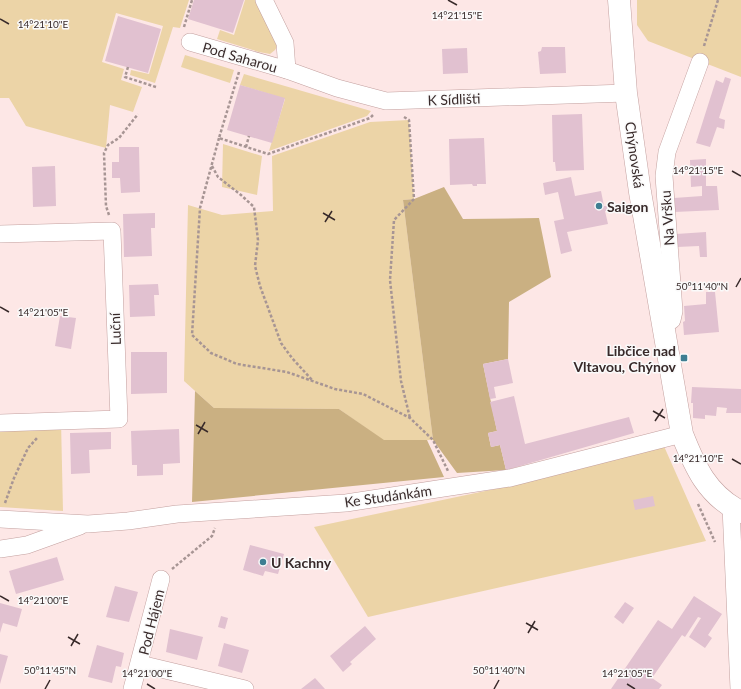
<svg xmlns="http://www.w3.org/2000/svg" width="741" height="689" viewBox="0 0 741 689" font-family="Lato,sans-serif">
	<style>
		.green { fill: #ecd4a7 }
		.forest { fill: #cab082 }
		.building { fill: #e1c1d0 }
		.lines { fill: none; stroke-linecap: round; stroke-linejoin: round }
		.street-casing { stroke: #c3a09f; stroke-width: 18 }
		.secondary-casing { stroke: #c3a09f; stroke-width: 23 }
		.path { stroke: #a79594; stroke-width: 2.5; stroke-dasharray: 3 2; stroke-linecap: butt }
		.street { stroke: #fff; stroke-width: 17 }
		.secondary { stroke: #fff; stroke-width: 22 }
		.ticks { fill: none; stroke: #382a2a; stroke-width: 1.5 }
		.poi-dot { fill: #3e7e92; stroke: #fafafa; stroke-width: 1.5 }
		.labels { text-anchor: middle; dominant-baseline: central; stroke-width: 3; stroke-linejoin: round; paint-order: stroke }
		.street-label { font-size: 14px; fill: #382a2a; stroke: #fafafa }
		.poi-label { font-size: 14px; font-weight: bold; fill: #382a2a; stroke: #fafafa; text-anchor: start }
		.ticks-label { font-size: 10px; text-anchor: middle; fill: #382a2a; stroke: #fafafa; stroke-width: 3; stroke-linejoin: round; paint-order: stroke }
	</style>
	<rect width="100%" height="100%" fill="#fde7e6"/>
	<g class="green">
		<path d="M0,0H189L180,28L173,27L155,83L130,75L131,70L149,74L163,26L116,13L102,62L124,69L121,80L142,87L133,112L110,105L106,148L26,126L9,98H0Z"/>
		<path d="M245,0H259L278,45L275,50L270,54L259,52L217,39L220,30L234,35Z"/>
		<path d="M637,0H741V77L648,41L637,25Z"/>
		<path d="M185,55L234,70L230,83L181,67Z"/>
		<path d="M244,74L371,111L367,116L269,151L285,99L240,85Z"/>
		<path d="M409,120L414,199L403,200L433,440L384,441L339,409L214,408L184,381L188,205L222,215L273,211L272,156L370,122Z"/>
		<path d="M223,144L262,156L257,195L222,187Z"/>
		<path d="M61,421L63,511L0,507V423Z"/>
		<path d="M663,444L706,541L368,617L314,527L509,486Z"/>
	</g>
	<g class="forest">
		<path d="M444,187L463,219L539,218L551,277L509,302L508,359L483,364L497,431L488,433L491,447L500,445L506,470L457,473L433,440L403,200L414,199Z"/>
		<path d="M195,391L214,408L339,409L384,440H427L444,477L192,502Z"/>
	</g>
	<g class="building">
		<path d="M194,0H244L233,33L188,19Z"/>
		<path d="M118,16L161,29L148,73L105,61Z"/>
		<path d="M542,47H565L566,73L540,74L538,52L541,51Z"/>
		<path d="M467,48L468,73L443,74L442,49Z"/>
		<path d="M725,77L731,79L719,118L725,120L724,129L717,127L710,147L696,143L716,80L723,83Z"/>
		<path d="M240,85L285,98L272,143L227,130Z"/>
		<path d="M582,114L584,170L556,171L555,162H553L552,115Z"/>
		<path d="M484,138L486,184H477V186H473L472,184L450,185L449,139Z"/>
		<path d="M119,147H139L140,192L121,193L120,178H112V162H119Z"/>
		<path d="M706,159V186H717L719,210L674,212V198L702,196V186L691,187L690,160Z"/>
		<path d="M55,166L56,206L33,207L32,167Z"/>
		<path d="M571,177L575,196L601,191L604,206H607L608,211H605L608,224L567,232L572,251L561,254L554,221L564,219L558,192L545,195L543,183Z"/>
		<path d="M155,213V228H151L152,256L124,257L123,214Z"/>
		<path d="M706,232L707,257H700L699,246L677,247L676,234Z"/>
		<path d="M158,284L159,295H154L155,316L130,317L129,285Z"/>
		<path d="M706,292H715L719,332L684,335L683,322L685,321L684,306L706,304Z"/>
		<path d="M60,316L76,318L71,349L55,346Z"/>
		<path d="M131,352H167V393L131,394Z"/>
		<path d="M508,359L513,383L494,387L496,398L490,399L483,364Z"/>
		<path d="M692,387L741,389V413H726L727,408L717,407L716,416L705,415V419L693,418V403H691Z"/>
		<path d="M514,396L525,444L629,417L634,433L506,470L500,445L491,447L488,433L497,431L490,402Z"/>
		<path d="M179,429L180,463L163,464V475L137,476V465H132L131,431Z"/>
		<path d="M111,432V449L89,450L90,473L71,474L70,433Z"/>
		<path d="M653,496L655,506L635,510L633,500Z"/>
		<path d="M250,545L284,554L278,574L265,571L263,576L243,570Z"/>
		<path d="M57,557L64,580L16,594L9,571Z"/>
		<path d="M115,586L138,592L129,622L106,617Z"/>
		<path d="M694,596L722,614L708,635L712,638L705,648L689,637L701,618L698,617L685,637L682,635L652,678L662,685L659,689H611L658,620L672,629Z"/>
		<path d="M625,602L634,608L623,624L614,617Z"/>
		<path d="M0,603L22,609L17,627L3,623L0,633Z"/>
		<path d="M221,616L228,618L225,629L218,627Z"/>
		<path d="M365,626L376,639L350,662L352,664L343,672L330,656Z"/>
		<path d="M170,629L203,637L197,660L166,652Z"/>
		<path d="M224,643L249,650L242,673L218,666Z"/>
		<path d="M97,645L124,653L121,667L116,666L112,683L88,677Z"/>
		<path d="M0,654L8,656L0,684Z"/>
		<path d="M315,678L325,689H301Z"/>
	</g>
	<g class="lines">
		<defs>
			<g id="street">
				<path d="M264,0L285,43L287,70"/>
				<path d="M190,42L287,70L337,88L386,101L626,93"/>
				<path d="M0,234L112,231L119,419L0,423"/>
				<path d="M663,326L672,320L674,311L664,176L667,152L700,62"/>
				<path d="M731,507L739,689"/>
				<path d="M0,519L88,524L128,521L177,514L346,503L510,478L682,434"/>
				<path d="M0,549L27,545L80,526"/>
				<path d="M140,664L245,689"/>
				<path d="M132,689L161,579"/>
			</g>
			<path id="secondary" d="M619,0L626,93L640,192L682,434C695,467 707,495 741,512"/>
		</defs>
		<use href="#street" class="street-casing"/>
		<use href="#secondary" class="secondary-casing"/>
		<g class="path">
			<path d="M184,27L192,0"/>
			<path d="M704,46L718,0"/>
			<path d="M128,67L125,77L156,87"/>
			<path d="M239,72L219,138L268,154L370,118L373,115"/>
			<path d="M404,117L409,120L414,199L394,220L390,280L401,381L410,418"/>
			<path d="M219,138L200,208L192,335L211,353L237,364L287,372L335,389L363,394L410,418L433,440L448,471"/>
			<path d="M246,147L249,136"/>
			<path d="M212,166L218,177L241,195L254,207L258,240L255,266L260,286L281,343L292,358L312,380"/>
			<path d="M109,215L106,206L104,153L108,145L119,138L138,114"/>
			<path d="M5,503L14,478L28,448L37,438"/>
			<path d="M698,504L715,542"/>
			<path d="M172,569L212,536L215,528"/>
		</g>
		<use href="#street" class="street"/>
		<use href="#secondary" class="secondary"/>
	</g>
	<path class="ticks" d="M448,0L457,5M0,19L9,24M732,171L741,176M323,213L335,220M325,222L332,211M736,287L741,278M0,307L9,312M653,411L665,418M655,421L663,409M196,425L208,432M198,434L205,422M732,459L741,464M0,596L9,601M526,623L538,630M528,633L535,621M68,637L80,644M71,646L78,634M147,684L155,689M627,684L635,689M45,689L50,680M494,689L499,680"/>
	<g class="poi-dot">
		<circle cx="599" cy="206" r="4"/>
		<rect x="680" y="354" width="8" height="8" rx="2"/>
		<circle cx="263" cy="562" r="4"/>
	</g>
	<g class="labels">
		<g class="street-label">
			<text transform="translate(240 57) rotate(16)">Pod Saharou</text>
			<text transform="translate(454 99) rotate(-2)">K Sídlišti</text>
			<text transform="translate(635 155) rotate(82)">Chýnovská</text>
			<text transform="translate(667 218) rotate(-94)">Na Vršku</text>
			<text transform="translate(115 329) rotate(-92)">Luční</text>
			<text transform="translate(388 496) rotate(-8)">Ke Studánkám</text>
			<text transform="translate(151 622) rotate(-76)">Pod Hájem</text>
		</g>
		<g class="poi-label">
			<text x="607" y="206">Saigon</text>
			<text x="676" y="350" text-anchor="end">Libčice nad<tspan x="676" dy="16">Vltavou, Chýnov</tspan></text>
			<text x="271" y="562">U Kachny</text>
		</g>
	</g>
	<g class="ticks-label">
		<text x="457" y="19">14°21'15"E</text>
		<text x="43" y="28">14°21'10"E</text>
		<text x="698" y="174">14°21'15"E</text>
		<text x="702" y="290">50°11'40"N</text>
		<text x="43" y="316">14°21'05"E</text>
		<text x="698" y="462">14°21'10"E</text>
		<text x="43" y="604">14°21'00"E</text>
		<text x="50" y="674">50°11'45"N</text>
		<text x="499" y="674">50°11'40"N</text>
		<text x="147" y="677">14°21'00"E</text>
		<text x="627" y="677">14°21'05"E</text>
	</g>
</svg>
